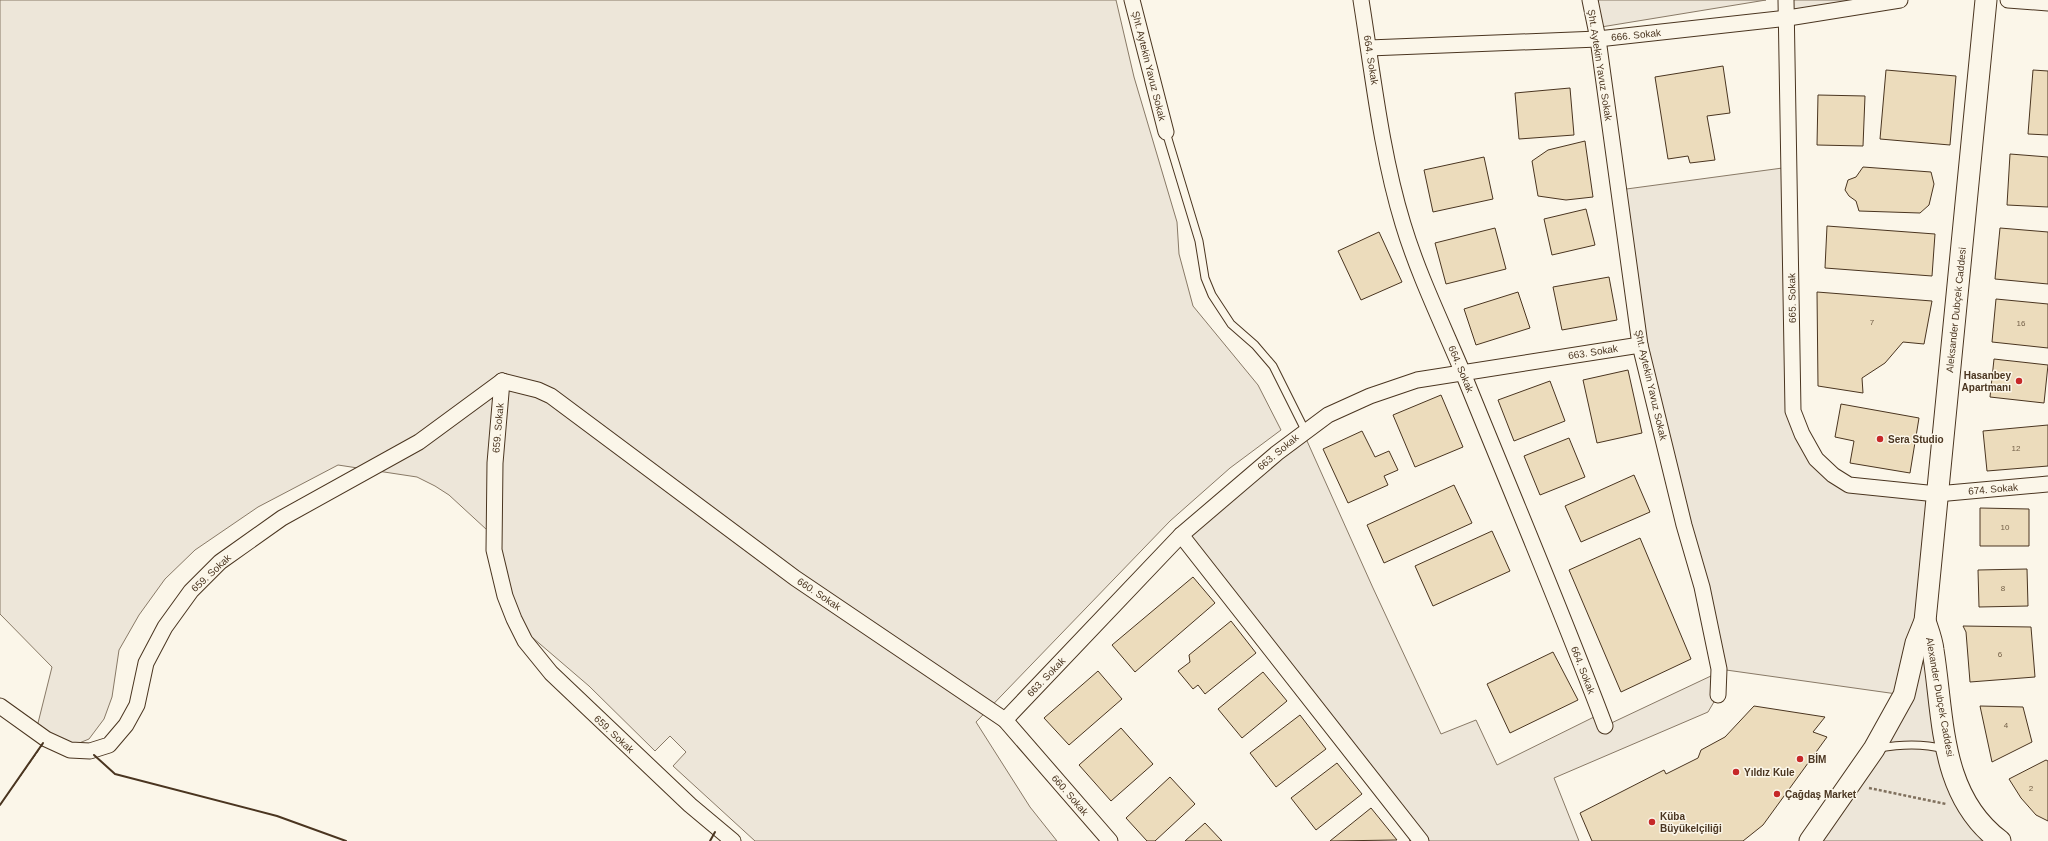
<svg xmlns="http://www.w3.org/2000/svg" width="2048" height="841" viewBox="0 0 2048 841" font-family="Arial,sans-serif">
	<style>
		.green { fill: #ede6d9; stroke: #887966 }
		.building { fill: #ecdcbc; stroke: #4a3520 }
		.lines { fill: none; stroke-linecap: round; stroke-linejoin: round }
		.service-casing { stroke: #4a3520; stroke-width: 9 }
		.minor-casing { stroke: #4a3520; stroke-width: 17 }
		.secondary-casing { stroke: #4a3520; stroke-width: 23 }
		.path { stroke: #7f6f5c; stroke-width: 2.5; stroke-dasharray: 3 2; stroke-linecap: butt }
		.service { stroke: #fbf6e9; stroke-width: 7 }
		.minor { stroke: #fbf6e9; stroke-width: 15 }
		.secondary { stroke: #fbf6e9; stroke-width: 21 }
		.fence { stroke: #4a3520; stroke-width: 1; stroke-dasharray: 5 2; stroke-linecap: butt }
		.wall { stroke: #4a3520; stroke-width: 2 }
		.poi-dot { fill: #c62828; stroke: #fbf6e9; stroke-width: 1.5 }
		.labels { text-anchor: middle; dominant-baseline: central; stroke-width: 3; stroke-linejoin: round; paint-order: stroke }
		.number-label { font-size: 8px; fill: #725f47 }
		.street-label { font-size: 10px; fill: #4a3520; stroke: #fbf6e9 }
		.poi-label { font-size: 10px; font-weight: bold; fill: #4a3520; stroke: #fbf6e9; text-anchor: start }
	</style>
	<rect width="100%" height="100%" fill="#fbf6e9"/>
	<g class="green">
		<path d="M0,0H1116L1134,77L1177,222L1179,254L1193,306L1258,385L1281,430L1230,468L1170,521L976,722L1030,807L1057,841H755L673,766L686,752L670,736L655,751L589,686L526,632L516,619L499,541L449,495L435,486L417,477L338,465L258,507L195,550L165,579L139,615L119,650L112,697L104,719L89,739L72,746L36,731L52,667L0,614Z"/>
		<path d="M1590,0H1766L1595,28Z"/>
		<path d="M1786,0H1888L1788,18Z"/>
		<path d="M1790,167L1793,411L1833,475L1937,494L1925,621L1948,751L2000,841H1810L1904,695L1719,669L1718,695L1708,712L1554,778L1579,841H1409L1416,835L1181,535L1303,432L1373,588L1441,734L1476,720L1497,765L1600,714L1605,726L1713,675L1684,525L1640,345L1619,190Z"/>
	</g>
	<g class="building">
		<path d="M1723,66L1730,113L1707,116L1715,160L1690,163L1688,156L1668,159L1655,77Z"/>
		<path d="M1886,70L1956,76L1950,145L1880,139Z"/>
		<path d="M2033,70L2048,71V135L2028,134Z"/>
		<path d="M1570,88L1574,135L1519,139L1515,93Z"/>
		<path d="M1818,95L1865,96L1863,146L1817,145Z"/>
		<path d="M1585,141L1593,197L1566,200L1538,196L1532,161L1548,150Z"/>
		<path d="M2010,154L2048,157V207L2007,205Z"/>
		<path d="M1484,157L1493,199L1433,212L1424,170Z"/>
		<path d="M1863,167L1931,172L1934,184L1929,205L1920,213L1859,211L1856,201L1849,196L1845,190L1848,180L1856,177Z"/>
		<path d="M1586,209L1595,245L1552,255L1544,219Z"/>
		<path d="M1827,226L1935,234L1932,276L1825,268Z"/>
		<path d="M1495,228L1506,269L1446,284L1435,243Z"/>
		<path d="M2000,228L2048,232V284L1995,279Z"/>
		<path d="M1379,232L1402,282L1361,300L1338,251Z"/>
		<path d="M1609,277L1617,320L1562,330L1553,287Z"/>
		<path d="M1518,292L1530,328L1476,345L1464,309Z"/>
		<path d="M1817,292L1932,301L1924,344L1903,342L1885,363L1862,378L1863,393L1818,386Z"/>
		<path d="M1996,299L2048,304V348L1992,342Z"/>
		<path d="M1994,359L2048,365L2044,403L1990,397Z"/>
		<path d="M1628,370L1642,433L1597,443L1583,380Z"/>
		<path d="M1550,381L1565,421L1514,441L1498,400Z"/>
		<path d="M1441,395L1463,447L1415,467L1393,415Z"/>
		<path d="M1841,404L1919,418L1910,473L1850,463L1854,441L1835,437Z"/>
		<path d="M2048,425V466L1987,471L1983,431Z"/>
		<path d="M1362,431L1375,457L1389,451L1398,470L1384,476L1388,485L1348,503L1323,449Z"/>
		<path d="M1569,438L1585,477L1540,495L1524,456Z"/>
		<path d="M1634,475L1650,512L1581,542L1565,506Z"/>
		<path d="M1454,485L1472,523L1384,563L1367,525Z"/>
		<path d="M1980,508L2029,509V546H1980Z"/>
		<path d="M1492,531L1510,571L1433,606L1415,566Z"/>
		<path d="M1640,538L1691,659L1621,692L1569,570Z"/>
		<path d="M2027,569L2028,606L1979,607L1978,570Z"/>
		<path d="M1193,577L1215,603L1135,672L1112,645Z"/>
		<path d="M1231,621L1256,653L1205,694L1198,685L1193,689L1178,671L1190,662L1189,655Z"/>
		<path d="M1963,626L2031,627L2035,677L1970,682L1966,632Z"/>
		<path d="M1553,652L1578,700L1510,733L1487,684Z"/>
		<path d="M1098,671L1122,699L1069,745L1044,718Z"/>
		<path d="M1263,672L1287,701L1242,738L1218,709Z"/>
		<path d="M1754,706L1825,717L1813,732L1827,737L1763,825L1743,841H1592L1580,813L1664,770L1666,774L1698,758L1701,750L1725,737Z"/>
		<path d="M1980,706L2023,707L2032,742L1992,762Z"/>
		<path d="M1300,715L1326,749L1276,787L1250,753Z"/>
		<path d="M1121,728L1153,764L1111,801L1079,765Z"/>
		<path d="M2046,760L2048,761V821L2036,815L2021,798L2009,779Z"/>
		<path d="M1337,763L1362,794L1316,830L1291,798Z"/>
		<path d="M1170,777L1195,804L1155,841H1147L1126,818Z"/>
		<path d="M1371,808L1397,840L1330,841Z"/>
		<path d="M1205,823L1222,841H1185Z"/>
	</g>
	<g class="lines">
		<defs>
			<g id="service">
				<path d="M1166,132L1199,241L1205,278L1212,295L1231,324L1255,345L1273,366L1305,430"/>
				<path d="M1879,748C1902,744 1922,743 1944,749"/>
			</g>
			<g id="minor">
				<path d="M1132,0L1166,132"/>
				<path d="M1361,0C1373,75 1381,152 1403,224C1419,277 1444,327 1465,378C1512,494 1561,609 1605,726"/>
				<path d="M1590,0L1598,39L1640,345L1684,525L1702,587L1719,669L1718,695"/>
				<path d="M1786,0L1793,411L1802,434L1816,459L1833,475L1849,485L1937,494L2048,484"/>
				<path d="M2008,0L2048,3"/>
				<path d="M1369,48L1598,39L1788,18L1900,0"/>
				<path d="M502,381L538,390L551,396L795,578L1005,720L1110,841"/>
				<path d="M502,381L495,463L494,550L505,596L514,619L525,641L551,673L690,805L733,841"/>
				<path d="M1181,535L1421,841"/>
				<path d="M0,706L46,739L70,750L90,751L109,745L126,725L137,705L146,663L165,627L191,591L220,562L282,518L419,442L502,381"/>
				<path d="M1005,720L1181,535L1277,453L1328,415L1370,396L1417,380L1640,345"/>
			</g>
			<g id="secondary">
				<path d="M1925,621C1928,630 1932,640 1933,650C1944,718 1939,795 2000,841"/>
				<path d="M1810,841L1874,749L1904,695L1916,643L1925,621L1986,0"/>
			</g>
		</defs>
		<use href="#service" class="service-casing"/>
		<use href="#minor" class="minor-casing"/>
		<use href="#secondary" class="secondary-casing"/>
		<path class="path" d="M1869,788L1946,804"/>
		<use href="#service" class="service"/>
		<use href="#minor" class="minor"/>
		<use href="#secondary" class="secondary"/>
		<path class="fence" d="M0,805L43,744"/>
		<g class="wall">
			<path d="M94,755L115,774L277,816L346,841"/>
			<path d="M0,805L43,743"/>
			<path d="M710,841L715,832"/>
		</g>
	</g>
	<g class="poi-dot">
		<circle cx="2019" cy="381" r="4"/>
		<circle cx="1880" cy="439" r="4"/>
		<circle cx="1800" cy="759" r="4"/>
		<circle cx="1736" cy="772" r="4"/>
		<circle cx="1777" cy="794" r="4"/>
		<circle cx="1652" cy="822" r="4"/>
	</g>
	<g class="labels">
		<g class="number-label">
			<text x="1872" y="322">7</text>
			<text x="2021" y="323">16</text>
			<text x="2016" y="448">12</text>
			<text x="2005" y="527">10</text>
			<text x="2003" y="588">8</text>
			<text x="2000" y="654">6</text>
			<text x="2006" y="725">4</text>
			<text x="2031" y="788">2</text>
		</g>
		<g class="street-label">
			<text transform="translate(1636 35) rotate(-6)">666. Sokak</text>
			<text transform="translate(1371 60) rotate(81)">664. Sokak</text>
			<text transform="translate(1600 65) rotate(81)">Şht. Aytekin Yavuz Sokak</text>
			<text transform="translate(1149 66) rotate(76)">Şht. Aytekin Yavuz Sokak</text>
			<text transform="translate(1792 298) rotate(-91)">665. Sokak</text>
			<text transform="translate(1956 310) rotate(-84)">Aleksander Dubçek Caddesi</text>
			<text transform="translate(1593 352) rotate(-9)">663. Sokak</text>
			<text transform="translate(1461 369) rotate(67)">664. Sokak</text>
			<text transform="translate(1651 385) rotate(77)">Şht. Aytekin Yavuz Sokak</text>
			<text transform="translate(498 428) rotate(-85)">659. Sokak</text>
			<text transform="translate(1278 452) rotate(-40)">663. Sokak</text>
			<text transform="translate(1993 489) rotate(-5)">674. Sokak</text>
			<text transform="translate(211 573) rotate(-43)">659. Sokak</text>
			<text transform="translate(819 594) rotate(34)">660. Sokak</text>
			<text transform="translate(1583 670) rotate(69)">664. Sokak</text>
			<text transform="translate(1046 677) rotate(-46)">663. Sokak</text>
			<text transform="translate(1940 697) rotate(80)">Alexander Dubçek Caddesi</text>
			<text transform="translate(614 734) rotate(43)">659. Sokak</text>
			<text transform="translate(1070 795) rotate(49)">660. Sokak</text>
		</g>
		<g class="poi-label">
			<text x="2011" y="375" text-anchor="end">Hasanbey<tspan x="2011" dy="12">Apartmanı</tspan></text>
			<text x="1888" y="439">Sera Studio</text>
			<text x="1808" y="759">BİM</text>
			<text x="1744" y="772">Yıldız Kule</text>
			<text x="1785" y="794">Çağdaş Market</text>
			<text x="1660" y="816">Küba<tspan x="1660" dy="12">Büyükelçiliği</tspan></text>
		</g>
	</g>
</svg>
